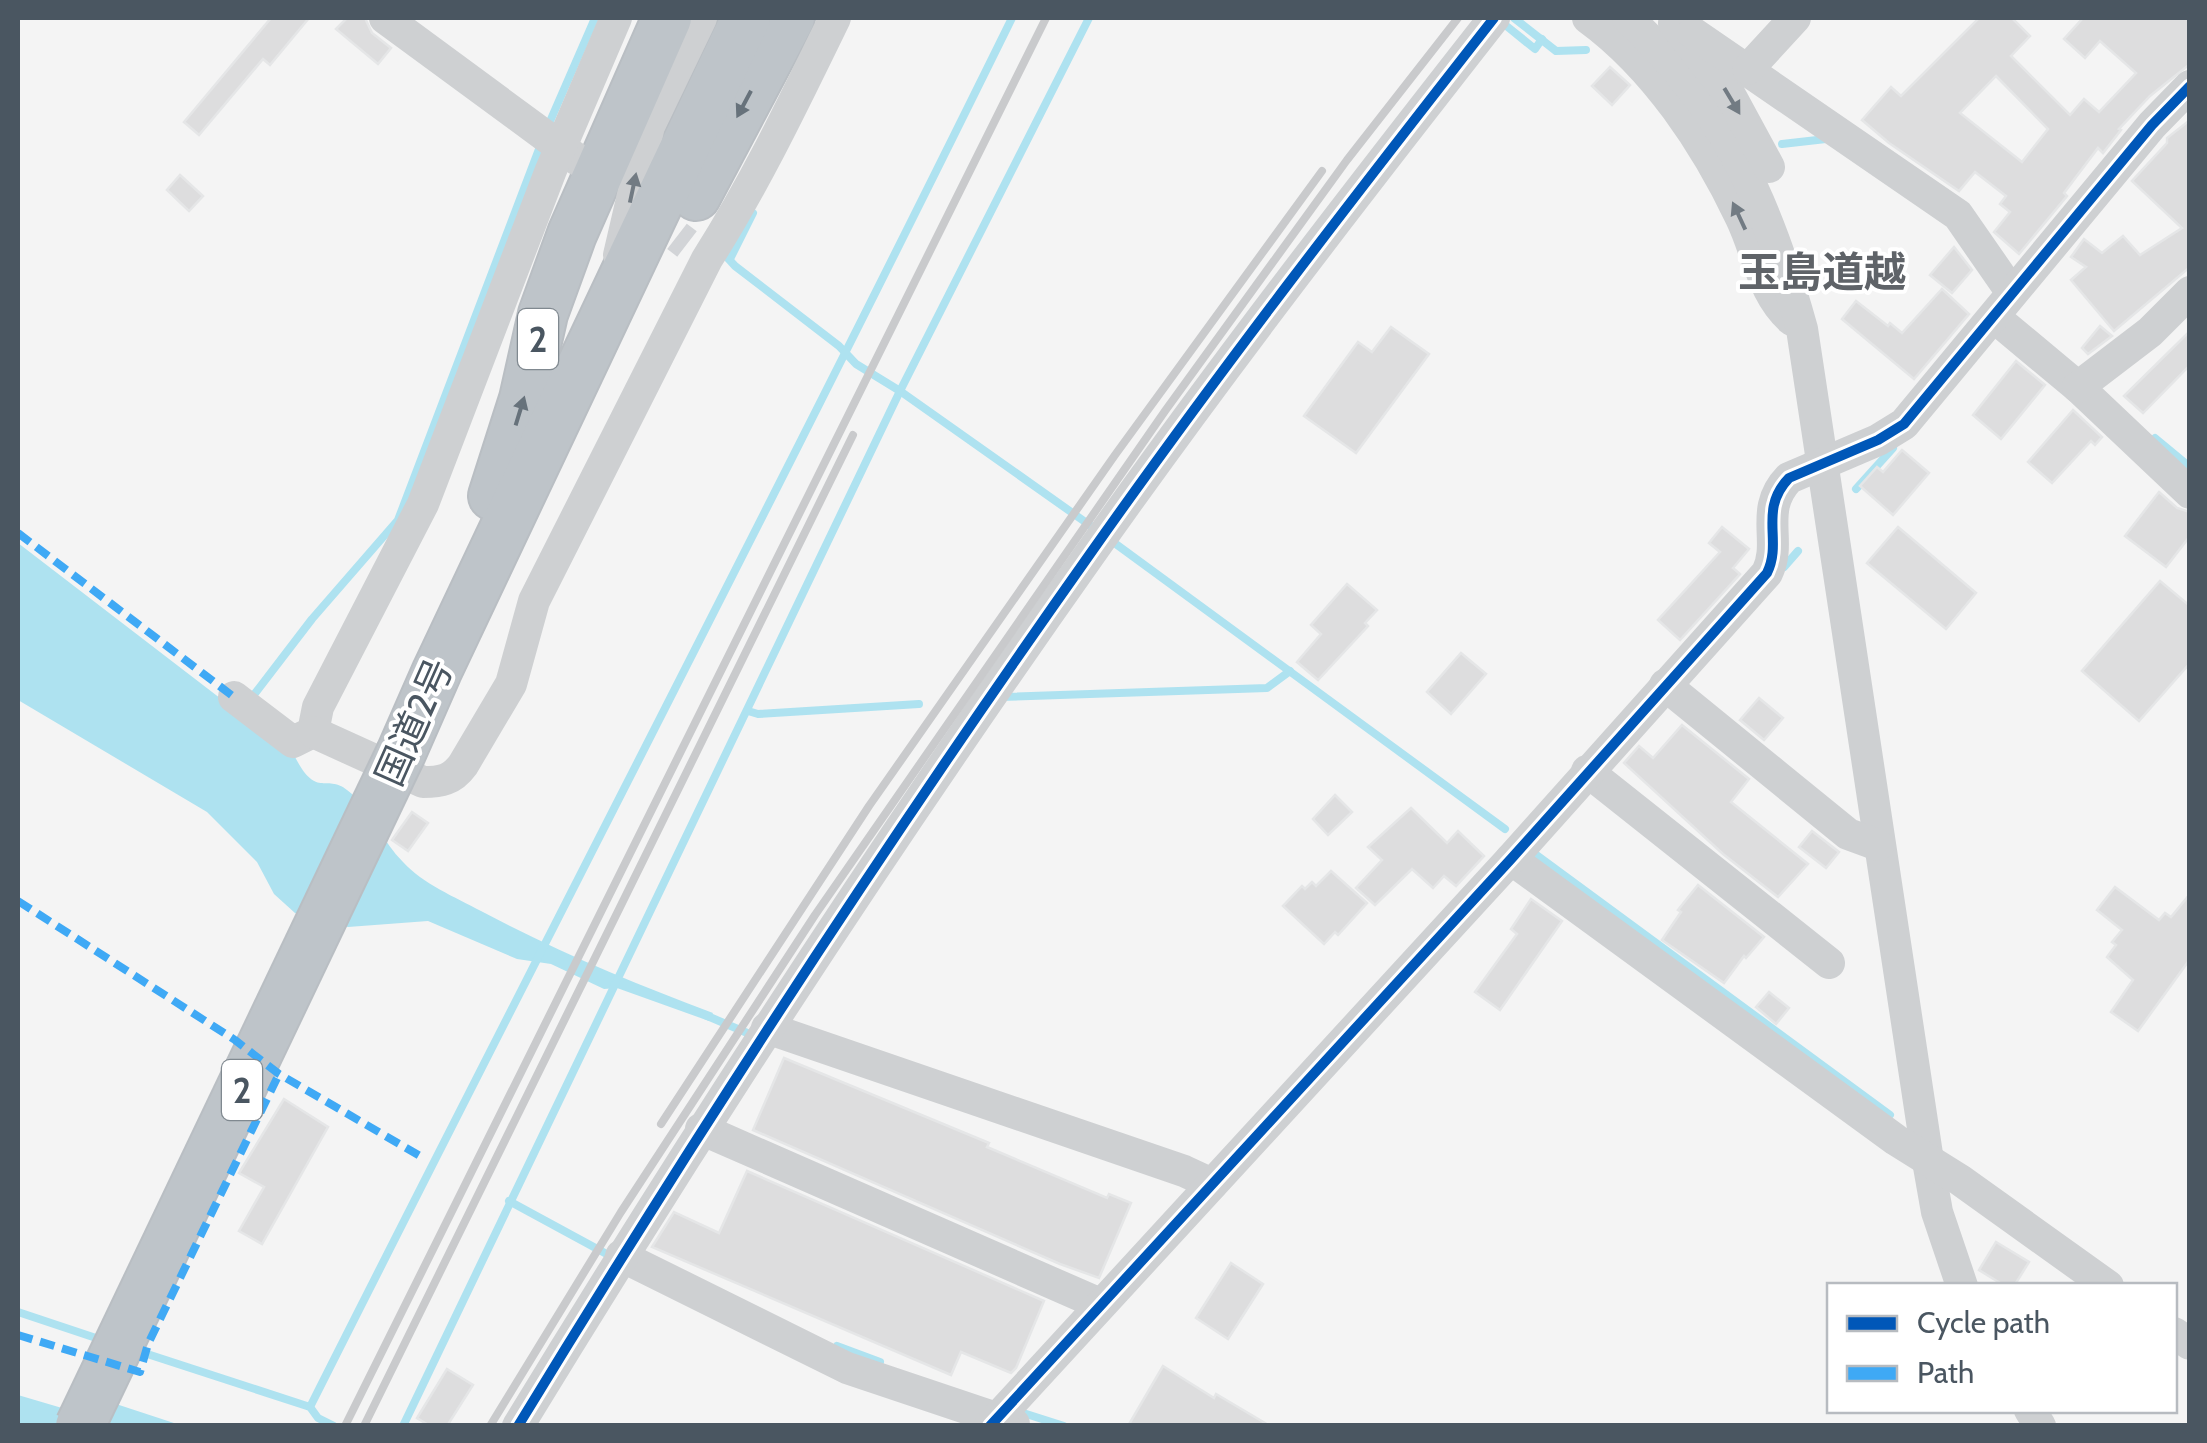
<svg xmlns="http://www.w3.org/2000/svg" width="2207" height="1443" viewBox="0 0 2207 1443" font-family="Cabin,'Noto Sans JP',sans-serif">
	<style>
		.water { fill: #aee2f0 }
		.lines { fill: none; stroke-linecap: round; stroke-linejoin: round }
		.stream { stroke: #aee2f0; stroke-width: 8 }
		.building { fill: #ddddde; stroke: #e5e6e7; stroke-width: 2.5; fill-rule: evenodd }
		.minor-tunnel { stroke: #d2d4d7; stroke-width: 32; stroke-dasharray: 32 16; stroke-linecap: butt }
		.highway-casing { stroke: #b9bec3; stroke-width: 52 }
		.minor { stroke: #ced0d2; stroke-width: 32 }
		.highway { stroke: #bec4c9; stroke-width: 48 }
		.rail { stroke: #c9cacc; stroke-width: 8 }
		.highway-bridge-casing { stroke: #b9bec3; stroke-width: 52; stroke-linecap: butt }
		.highway-bridge { stroke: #bec4c9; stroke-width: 48 }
		.quiet { stroke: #3fa9f5; stroke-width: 8; stroke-dasharray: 15 8; stroke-linecap: butt }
		.cycleway-casing { stroke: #fff; stroke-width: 16 }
		.cycleway { stroke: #0057b8; stroke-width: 10 }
		.oneway { fill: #727b83 }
		.oneway2 { fill: #67727b }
		.labels { text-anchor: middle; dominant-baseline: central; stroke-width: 8; stroke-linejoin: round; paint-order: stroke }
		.shield { fill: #fff; stroke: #808990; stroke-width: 2.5 }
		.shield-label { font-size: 35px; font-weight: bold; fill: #4a5661 }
		.street-label { font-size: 38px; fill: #4a5661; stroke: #fff }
		.quarter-label { font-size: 42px; font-weight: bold; fill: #5f6368; stroke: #fff }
	</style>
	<rect width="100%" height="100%" fill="#f4f4f4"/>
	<g class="water">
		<path d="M18,543L294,755C318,803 326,769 352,794C372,814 383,842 403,862C423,884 455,897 481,911C556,951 633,983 713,1013L709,1021L617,988L604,989L551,964L517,959L428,921L348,927L295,913L274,894L257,862L207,812L18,700Z"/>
		<path d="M18,1395L62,1408H85L110,1402L180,1425H18Z"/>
	</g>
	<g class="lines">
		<g class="stream">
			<path d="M1514,18L1556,51L1586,50"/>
			<path d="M1499,27L1504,24L1535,49L1542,39"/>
			<path d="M548,126L595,18"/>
			<path d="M1782,144L1826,139"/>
			<path d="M725,255L735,266L839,346L856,364L900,391L1098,531"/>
			<path d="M730,259L753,213"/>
			<path d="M2155,438L2190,467"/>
			<path d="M1856,489L1893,448"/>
			<path d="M1109,539L1505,829"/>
			<path d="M1784,567L1798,551"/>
			<path d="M1000,697L1267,688L1290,671"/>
			<path d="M250,700L312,619L398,520L541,144"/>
			<path d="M748,711L758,714L919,704"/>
			<path d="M1531,851L1890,1115"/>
			<path d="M705,1015L752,1035"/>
			<path d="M509,1201L614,1258"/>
			<path d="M18,1312L102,1340"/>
			<path d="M837,1346L880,1362"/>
			<path d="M135,1350L310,1407L318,1418L334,1426"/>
			<path d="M310,1407C543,944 783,483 1012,18"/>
			<path d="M1020,1412L1064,1426"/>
			<path d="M403,1426L900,391L1089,18"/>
		</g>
	</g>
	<g class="building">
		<path d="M271,18H309L270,65L263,59L199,135L184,122Z"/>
		<path d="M347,18H365L372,33L391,48L378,64L336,29Z"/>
		<path d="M1979,18H2012L2030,36L2011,56L2070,115L2084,99L2099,112L2136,73L2100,41L2085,58L2064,39L2083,18H2190V64L2150,96L2119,129L2121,130L2103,153L2098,148L2064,193L2067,196L2019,254L1994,232L2010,212L2000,204L2006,196L1975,172L1959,191L1889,143L1862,120L1891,87L1901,96ZM1996,76L2048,129L2022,162L1960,113Z"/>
		<path d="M1610,67L1630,85L1612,105L1592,86Z"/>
		<path d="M2190,120V267L2114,331L2071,280L2086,267L2071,257L2084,239L2102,253L2123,236L2140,255L2182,228L2132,181L2167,143V138Z"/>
		<path d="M180,175L203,196L189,211L167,190Z"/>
		<path d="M1954,247L1972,270L1952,293L1930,275Z"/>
		<path d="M1942,289L1969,314L1914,379L1842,319L1856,301L1888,326L1890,323L1902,333Z"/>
		<path d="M2100,326L2112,336L2088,354L2082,348Z"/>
		<path d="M1391,327L1429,354L1356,453L1304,416L1358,342L1372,352Z"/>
		<path d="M2190,331V365L2143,413L2124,396Z"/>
		<path d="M2016,361L2045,385L2001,439L1973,415Z"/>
		<path d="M2073,410L2102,437L2095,445L2091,441L2052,483L2028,462Z"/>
		<path d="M1902,450L1929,473L1893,515L1860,486L1877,467L1883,472Z"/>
		<path d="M2159,492L2177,508L2190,512V536L2166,567L2125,536Z"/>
		<path d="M1722,527L1749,549L1733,568L1740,574L1680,640L1658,620L1720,552L1709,543Z"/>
		<path d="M1898,527L1976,593L1946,629L1867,563Z"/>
		<path d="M2160,581L2190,606V663L2139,721L2082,671Z"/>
		<path d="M1347,584L1377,610L1365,623L1368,626L1318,680L1297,662L1321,634L1311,625Z"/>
		<path d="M1461,653L1486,674L1451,714L1427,692Z"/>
		<path d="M1759,698L1783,718L1764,740L1740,720Z"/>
		<path d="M1682,725L1749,779L1731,802L1808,864L1778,897L1723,854L1624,763L1639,746L1653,758Z"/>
		<path d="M1335,795L1352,812L1328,835L1313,819Z"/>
		<path d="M1411,808L1447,843L1458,831L1484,856L1456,886L1444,876L1433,888L1412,869L1375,905L1356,888L1382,860L1368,847Z"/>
		<path d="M412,812L428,823L408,851L392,840Z"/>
		<path d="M1812,831L1839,852L1826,868L1799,847Z"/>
		<path d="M1331,871L1367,903L1338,935L1335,932L1324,944L1283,906L1302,886L1305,889L1312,882L1316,886Z"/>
		<path d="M1698,885L1764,937L1746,958L1744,956L1724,983L1662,940L1681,912L1678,910Z"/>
		<path d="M2115,887L2159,920L2165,913L2171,917L2190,894V959L2138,1031L2111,1012L2133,980L2107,957L2116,945L2112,942L2122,930L2097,910Z"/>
		<path d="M1531,899L1562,921L1500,1010L1475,992L1517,934L1511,929Z"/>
		<path d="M1769,992L1789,1008L1776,1024L1756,1007Z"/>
		<path d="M784,1058L989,1143L987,1147L1107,1198L1109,1194L1131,1203L1099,1278L1060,1264L753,1130Z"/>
		<path d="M284,1099L328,1127L262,1244L239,1231L264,1187L239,1173Z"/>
		<path d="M747,1171L1044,1301L1016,1368L1011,1373L961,1352L951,1375L652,1247L674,1212L719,1233Z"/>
		<path d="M1996,1242L2029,1262L2014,1286H2005L1979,1270Z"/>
		<path d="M1231,1263L1263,1284L1228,1339L1196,1318Z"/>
		<path d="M1163,1366L1214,1398L1216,1394L1270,1426H1128Z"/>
		<path d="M447,1369L473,1385L447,1426H430L417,1418Z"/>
	</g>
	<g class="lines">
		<path class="minor-tunnel" d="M639,207L687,244"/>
		<defs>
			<g id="highway">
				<path d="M696,196L790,18"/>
				<path d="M493,496L524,399L543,314L572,234L667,18"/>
				<path d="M401,753L437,671L746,18"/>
			</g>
		</defs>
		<use href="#highway" class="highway-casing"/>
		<g class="minor">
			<path d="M385,18L578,160"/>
			<path d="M1588,18C1655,67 1706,144 1741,218C1758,253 1762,294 1792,320"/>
			<path d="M1628,18C1727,112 1766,200 1802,329L1928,1161L1937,1212L1962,1286"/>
			<path d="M1674,23L1730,95L1769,167"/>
			<path d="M1693,33L1958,215L2012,293"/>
			<path d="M1748,69L1795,18"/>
			<path d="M619,255L649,126L701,18"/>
			<path d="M1994,317L2078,387L2190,493"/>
			<path d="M2078,387L2150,332L2190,292"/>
			<path d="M1665,685L1848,834L1878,845"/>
			<path d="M234,697L293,742L313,732L318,707L423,504L551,170L616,18"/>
			<path d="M313,732L423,782C441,782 452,780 463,765L511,684L534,601L707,259C756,182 795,100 835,18"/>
			<path d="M1587,771L1829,963"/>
			<path d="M1511,859L1896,1140L1960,1180L2108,1286"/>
			<path d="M767,1028L1184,1171L1212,1184"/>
			<path d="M701,1129L1100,1304"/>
			<path d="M621,1256L847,1368L1014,1424"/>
			<path d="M2174,1333L2190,1344"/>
			<path d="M2030,1410L2040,1426"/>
			<path d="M518,1426C699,1129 889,838 1090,554C1219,371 1356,194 1494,18"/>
			<path d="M990,1426L1511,859L1767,573C1783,541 1758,510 1789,478L1878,440L1904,424L2152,125L2190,86"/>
		</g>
		<use href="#highway" class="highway"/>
		<g class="rail">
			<path d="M661,1124L869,806L1115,455L1322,171"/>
			<path d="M345,1426L1046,18"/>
			<path d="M364,1426L853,435"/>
			<path d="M490,1426L621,1212L815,915L1165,411L1347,160L1458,18"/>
		</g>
		<defs>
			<path id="highway-bridge" d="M80,1426L401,753"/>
		</defs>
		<use href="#highway-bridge" class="highway-bridge-casing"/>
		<use href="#highway-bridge" class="highway-bridge"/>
		<g class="quiet">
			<path d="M18,533L234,697"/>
			<path d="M18,901L235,1040L279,1074L420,1156"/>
			<path d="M18,1335L140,1372L148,1344L279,1074"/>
		</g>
		<defs>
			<g id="cycleway">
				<path d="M518,1426C699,1129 889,838 1090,554C1219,371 1356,194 1494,18"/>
				<path d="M990,1426L1511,859L1767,573C1783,541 1758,510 1789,478L1878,440L1904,424L2152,125L2190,86"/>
			</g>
		</defs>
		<use href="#cycleway" class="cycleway-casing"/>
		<use href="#cycleway" class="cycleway"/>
	</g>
	<defs><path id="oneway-solid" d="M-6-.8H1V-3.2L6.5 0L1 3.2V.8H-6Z" transform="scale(2.5)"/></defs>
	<g class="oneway">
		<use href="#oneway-solid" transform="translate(1732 101) rotate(59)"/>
		<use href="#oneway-solid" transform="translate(633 188) rotate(-78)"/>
		<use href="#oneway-solid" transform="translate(1739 216) rotate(-115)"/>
	</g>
	<g class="oneway2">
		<use href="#oneway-solid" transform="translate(744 104) rotate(118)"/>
		<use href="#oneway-solid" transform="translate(520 411) rotate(-73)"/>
	</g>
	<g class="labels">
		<g class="shield">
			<rect x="518" y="309" width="40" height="60" rx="8"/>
			<rect x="222" y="1060" width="40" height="60" rx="8"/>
		</g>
		<g class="shield-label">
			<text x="538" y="339">2</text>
			<text x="242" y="1090">2</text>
		</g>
		<g class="street-label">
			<text transform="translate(414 722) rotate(-66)">国道2号</text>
		</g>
		<g class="quarter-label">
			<text x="1822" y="272">玉島道越</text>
		</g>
	</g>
	<rect width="2207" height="1443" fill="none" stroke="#4a5661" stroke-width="40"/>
	<rect x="1827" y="1283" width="350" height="130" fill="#ffffff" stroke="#b7bbc0" stroke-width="2.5"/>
	<rect x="1847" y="1316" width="50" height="15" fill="#0057b8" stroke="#b7bbc0" stroke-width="2.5"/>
	<text x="1917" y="1333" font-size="30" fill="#4a5661">Cycle path</text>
	<rect x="1847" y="1366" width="50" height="15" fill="#3fa9f5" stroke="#b7bbc0" stroke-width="2.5"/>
	<text x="1917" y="1383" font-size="30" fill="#4a5661">Path</text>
</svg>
